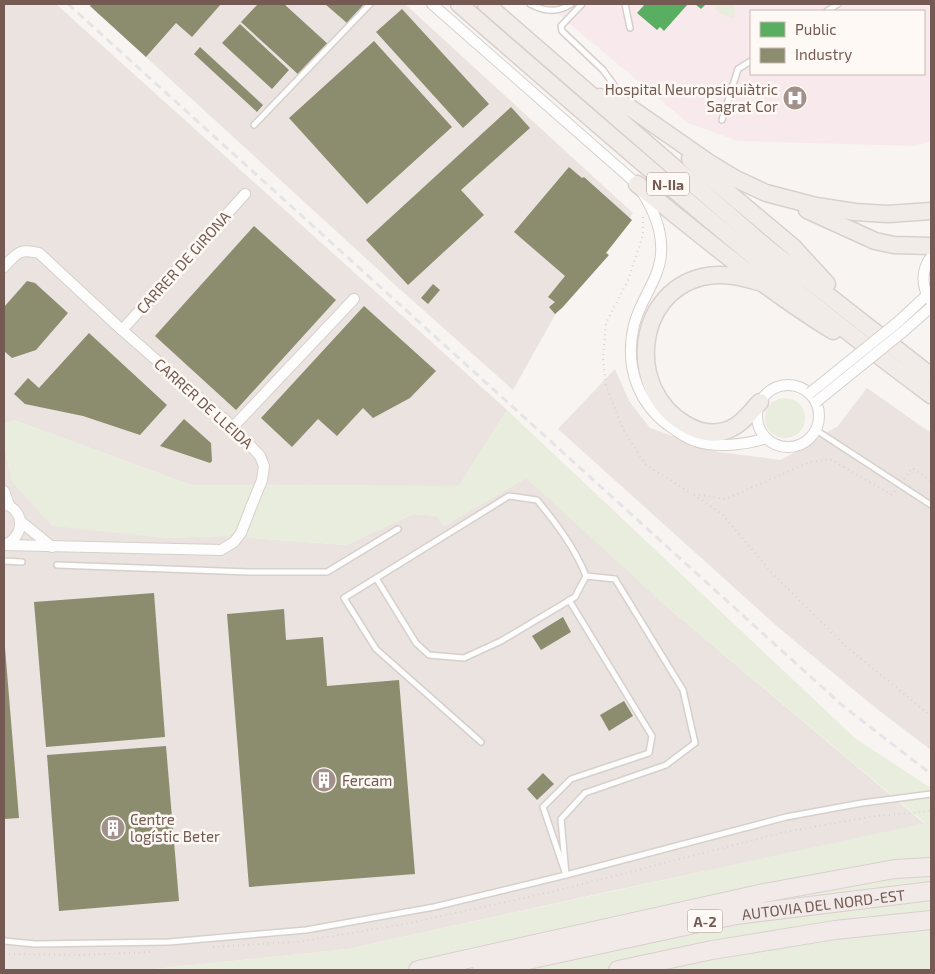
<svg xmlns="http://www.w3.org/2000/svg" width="935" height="974" viewBox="0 0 935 974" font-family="'Exo 2',sans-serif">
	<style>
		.industrial { fill: #eae3e0 }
		.medical { fill: #f8eaec; fill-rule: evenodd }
		.green { fill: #e9eddd }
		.public { fill: #5aae61 }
		.industry { fill: #8c8c6e }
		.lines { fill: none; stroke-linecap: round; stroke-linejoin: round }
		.service-casing { stroke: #d6d0cc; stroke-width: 8 }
		.minor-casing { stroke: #d6d0cc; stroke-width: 12 }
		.trunk-casing { stroke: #d9d0ce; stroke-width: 19 }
		.motorway-casing { stroke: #d9d0ce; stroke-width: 20 }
		.path { stroke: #dad3d0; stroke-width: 2; stroke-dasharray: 1 4; stroke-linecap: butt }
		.service { stroke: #fefdfd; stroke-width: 5 }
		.minor { stroke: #fefdfd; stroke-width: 10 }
		.trunk { stroke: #f2ece8; stroke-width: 16 }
		.motorway { stroke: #f1eae8; stroke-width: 18 }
		.rail { stroke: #e6e4e7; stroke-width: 3; stroke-dasharray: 8 5; stroke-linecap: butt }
		.minor-bridge-casing { stroke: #d6d0cc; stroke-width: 12; stroke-linecap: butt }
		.minor-bridge { stroke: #fefdfd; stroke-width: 10 }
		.labels { text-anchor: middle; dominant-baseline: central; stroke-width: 5; stroke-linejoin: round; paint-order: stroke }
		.shield { fill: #fef9f4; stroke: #9d8a83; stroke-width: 1 }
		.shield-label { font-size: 14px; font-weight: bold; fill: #745a52 }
		.poi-label { font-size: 15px; fill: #745a52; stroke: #fef9f4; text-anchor: start }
		.street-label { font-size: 15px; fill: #745a52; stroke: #fef9f4 }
	</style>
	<rect width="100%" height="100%" fill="#f8f4f1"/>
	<g class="industrial">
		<path d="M4,4H56L507,410L459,486L191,485L14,420L4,424Z"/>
		<path d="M88,4H405L633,213L555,315L513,390L394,284Z"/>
		<path d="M615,369L629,401L650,428L718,452L781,460L838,426L867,388L931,433V750L872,705L779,628L558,429Z"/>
		<path d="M4,444L12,482L164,538L224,536L346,545L413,514L438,516L444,526L526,478L601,542L659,600L925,824L616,890L348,949L145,970H4Z"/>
	</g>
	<path class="medical" d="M546,4H931V141L915,146L738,141L688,123ZM751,11H924V74H751Z"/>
	<g class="green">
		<path d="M718,4H735L734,18L722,15L714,8Z"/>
		<circle cx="785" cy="418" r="20"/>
		<path d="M507,410L856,739L931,788V970H145L348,949L925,823L659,600L526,478L444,526L437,516L413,514L346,545L224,536L164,538L52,526L12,482L4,444V424L14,420L191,485L459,486Z"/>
	</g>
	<g class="public">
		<path d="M645,4H688L664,31L660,27L657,30L637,13Z"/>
		<path d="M695,4H706L701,9Z"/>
	</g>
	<g class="industry">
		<path d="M92,4H221L192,37L176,23L146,57L90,6Z"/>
		<path d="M258,4H284L329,45L300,76L241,22Z"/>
		<path d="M325,4H364L347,23Z"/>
		<path d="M402,9L489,104L463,128L376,32Z"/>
		<path d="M240,24L289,70L272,89L222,43Z"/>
		<path d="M374,41L452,127L367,204L289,118Z"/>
		<path d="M200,47L263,105L257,112L194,54Z"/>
		<path d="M511,107L530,128L461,190L484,215L408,285L366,240Z"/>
		<path d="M569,167L582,178L584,177L632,220L606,253L609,255L562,308L555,314L549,307L555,302L548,297L565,276L514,232Z"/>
		<path d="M254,226L336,300L236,410L155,336Z"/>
		<path d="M27,281L35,283L68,313L36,350L12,358L4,351V307Z"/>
		<path d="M433,284L440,290L428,304L421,298Z"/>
		<path d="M364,306L436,371L410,398L373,418L363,408L337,436L318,419L292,447L261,418Z"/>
		<path d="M89,333L167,405L140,435L83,416L25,404L14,394L28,378L39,388Z"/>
		<path d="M184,419L211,443L212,461L210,463L160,446Z"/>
		<path d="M154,593L165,737L46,747L34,602Z"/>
		<path d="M284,609L286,640L323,637L327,686L399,680L415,874L249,887L227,614Z"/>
		<path d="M563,617L571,632L541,650L532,636Z"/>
		<path d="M4,648H5L19,818L4,819Z"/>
		<path d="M624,701L633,716L609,731L600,715Z"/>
		<path d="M166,746L179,901L59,911L47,755Z"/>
		<path d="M543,773L554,784L537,800L527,789Z"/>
	</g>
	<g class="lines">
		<defs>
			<g id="service">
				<path d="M530,4C543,11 558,13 571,4"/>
				<path d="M582,4L561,26L562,31L603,70L625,100"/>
				<path d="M625,4L630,28"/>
				<path d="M827,11L838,4"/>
				<path d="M722,120L738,69L751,61"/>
				<path d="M254,125L370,4"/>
				<path d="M816,430L931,505"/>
				<path d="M4,561L22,562"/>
				<path d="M57,565L249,572H327L398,529"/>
				<path d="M376,578L416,643L429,655L464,658L501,641L575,597L586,576C575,548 556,523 537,500L509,496L344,598L376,649L481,742"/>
				<path d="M569,600L652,736L649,753L571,779L543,807L566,875L561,819L585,793L666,765L695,743L683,690L615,579L586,576"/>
				<path d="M4,941L35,944L169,942L306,930L434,907L566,875L786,817L862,803L931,794"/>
			</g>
			<g id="minor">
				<path d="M432,4L637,184C651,205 663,228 661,254C659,280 640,300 634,325C624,367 638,406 675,430C681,434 688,439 695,441C716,448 745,445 766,438"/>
				<path d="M931,257C921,270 921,287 931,301"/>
				<path d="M4,267C17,253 19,248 39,253L122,330L233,427L260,456L264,466L262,480L251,507L241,533L234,542L221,550L4,545"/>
				<path d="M898,322L927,295"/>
				<path d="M122,330L245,194"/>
				<path d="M905,330L931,307"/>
				<circle cx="788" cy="416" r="31"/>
				<path d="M233,427L354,299"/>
				<path d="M4,491L9,505"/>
				<path d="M4,504C26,510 25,537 4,545"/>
				<path d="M20,521L52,547"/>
			</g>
			<g id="trunk">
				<path d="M459,4C613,138 767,274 931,395"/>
				<path d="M486,4L766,247L931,376"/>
				<path d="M600,97L629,107L708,162L736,179L766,193L816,206L855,212L888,214L931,211"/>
				<path d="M690,159L700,169L793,247L827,284"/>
				<path d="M637,184C701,235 763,288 833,331"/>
				<path d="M807,210L875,241L894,245L931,246"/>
				<path d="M760,402C751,411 743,423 732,428C716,436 700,433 685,424C627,390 634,294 702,277C723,272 742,277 762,283"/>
			</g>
			<g id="motorway">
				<path d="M418,970L764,893L895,869L931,867"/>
				<path id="s1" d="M482,970L736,915L931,891"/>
				<path d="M618,970L712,950L835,930L931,920"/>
			</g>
		</defs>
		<use href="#service" class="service-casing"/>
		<use href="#minor" class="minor-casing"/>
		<use href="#trunk" class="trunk-casing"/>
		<use href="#motorway" class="motorway-casing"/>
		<g class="path">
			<path d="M643,217V235L628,280L606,323L603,358L606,386L623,429L645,464L692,494"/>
			<path d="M904,479L912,468L931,481"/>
			<path d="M895,491L892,495L830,459L810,462L726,499L692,494L722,514L772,573L848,648L931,716"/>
			<path d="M213,947L297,942L405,924L551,892L785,832L869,817L931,811"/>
			<path d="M4,954L83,955L151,952"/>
		</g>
		<use href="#service" class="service"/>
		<use href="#minor" class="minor"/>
		<use href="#trunk" class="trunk"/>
		<use href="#motorway" class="motorway"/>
		<path class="rail" d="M68,4L780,649L843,706L931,774"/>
		<defs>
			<g id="minor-bridge">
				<path d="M810,393L898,322"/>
				<path d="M816,402L905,330"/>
			</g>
		</defs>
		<use href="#minor-bridge" class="minor-bridge-casing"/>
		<use href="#minor-bridge" class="minor-bridge"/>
	</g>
	<defs>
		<symbol id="hospital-disc" viewBox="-11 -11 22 22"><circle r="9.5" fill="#a2908a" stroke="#fef9f4"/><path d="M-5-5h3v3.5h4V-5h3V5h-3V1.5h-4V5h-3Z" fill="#fff"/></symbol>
		<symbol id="building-disc" viewBox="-11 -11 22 22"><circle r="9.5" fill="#a2908a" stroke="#fef9f4"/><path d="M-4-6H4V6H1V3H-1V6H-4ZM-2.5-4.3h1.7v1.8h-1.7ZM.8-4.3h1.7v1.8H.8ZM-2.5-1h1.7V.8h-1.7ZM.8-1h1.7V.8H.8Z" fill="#fff"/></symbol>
	</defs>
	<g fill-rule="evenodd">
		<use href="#hospital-disc" x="781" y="84" width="28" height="28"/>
		<use href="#building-disc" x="310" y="766" width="28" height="28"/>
		<use href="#building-disc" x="99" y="814" width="28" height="28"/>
	</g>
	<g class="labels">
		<g class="shield">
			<rect x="647" y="172.5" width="42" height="23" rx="4"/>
			<rect x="687.5" y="909.5" width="35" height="23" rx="4"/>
		</g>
		<g class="shield-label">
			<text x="668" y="184">N-IIa</text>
			<text x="705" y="921">A-2</text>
		</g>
		<g class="poi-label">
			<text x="778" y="89" text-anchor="end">Hospital Neuropsiquiàtric<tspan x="778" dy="17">Sagrat Cor</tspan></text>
			<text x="342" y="780">Fercam</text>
			<text x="130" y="819">Centre<tspan x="130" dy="17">logístic Beter</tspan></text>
		</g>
		<g class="street-label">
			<text transform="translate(183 262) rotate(-48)">CARRER DE GIRONA</text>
			<text transform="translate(204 403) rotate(42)">CARRER DE LLEIDA</text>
			<text stroke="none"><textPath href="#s1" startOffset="348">AUTOVIA DEL NORD-EST</textPath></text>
		</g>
	</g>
	<rect width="935" height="974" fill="none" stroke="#745a52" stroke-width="10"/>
	<rect x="750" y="10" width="175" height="65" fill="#fef9f4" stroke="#c7b9b3"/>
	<rect x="760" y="22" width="25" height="15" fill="#5aae61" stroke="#c7b9b3"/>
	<text x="795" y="35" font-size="15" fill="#745a52">Public</text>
	<rect x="760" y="48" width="25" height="15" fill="#8c8c6e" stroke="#c7b9b3"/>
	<text x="795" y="60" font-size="15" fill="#745a52">Industry</text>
</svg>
